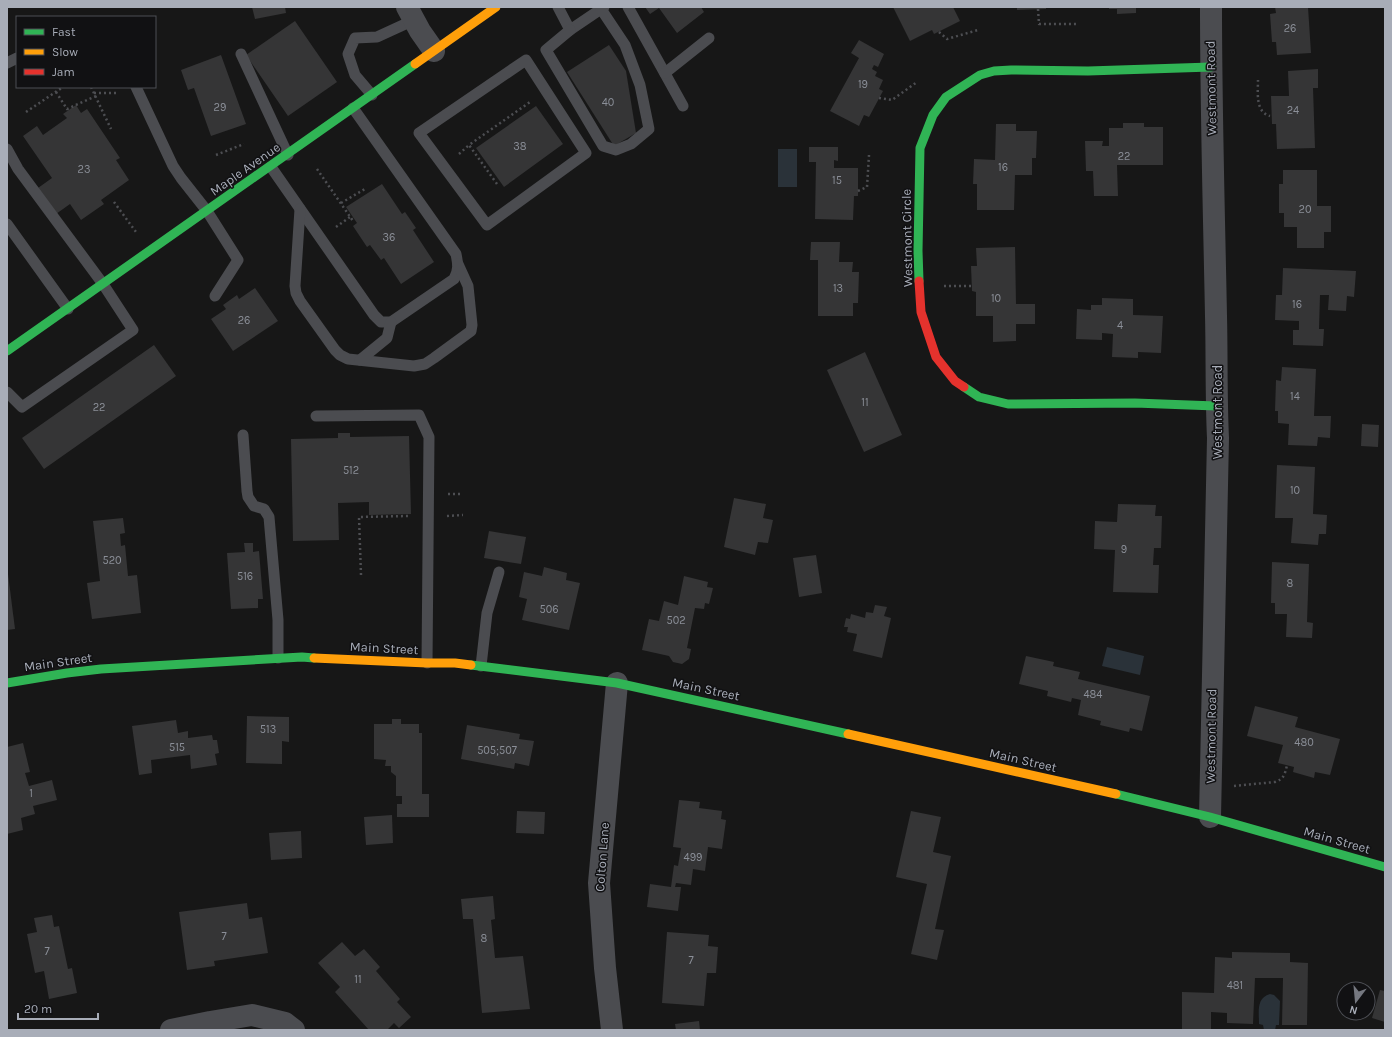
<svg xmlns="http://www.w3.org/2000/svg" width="1392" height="1037" viewBox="0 0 1392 1037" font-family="Karla,sans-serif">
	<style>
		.water { fill: #2a3239 }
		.building { fill: #353536 }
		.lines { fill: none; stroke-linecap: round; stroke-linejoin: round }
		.path { stroke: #4d4e52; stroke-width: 2.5; stroke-dasharray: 2 3; stroke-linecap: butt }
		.lane { stroke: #4b4c50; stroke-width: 11 }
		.street { stroke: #4b4c50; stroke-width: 22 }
		.fast { stroke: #30b455; stroke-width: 9 }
		.slow { stroke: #ff9f0a; stroke-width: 9 }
		.jam { stroke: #e5322d; stroke-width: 9 }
		.labels { text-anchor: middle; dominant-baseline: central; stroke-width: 3; stroke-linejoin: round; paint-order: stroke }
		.number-label { font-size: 11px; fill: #8b8f98 }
		.street-label { font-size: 13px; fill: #a8adb8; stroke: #111113 }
	</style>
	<rect width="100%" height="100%" fill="#171717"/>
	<g class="water">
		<rect x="778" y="149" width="19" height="38"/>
		<path d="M1107,647L1144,656L1140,675L1102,666Z"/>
		<path d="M1270,994L1274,995L1280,1001L1279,1025H1276L1275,1030H1264L1263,1025L1259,1024C1259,1012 1256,998 1270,994Z"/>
	</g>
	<g class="building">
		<path d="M252,7H285L286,13L255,19Z"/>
		<path d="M645,7H701L704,12L677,33L659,8L650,14Z"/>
		<path d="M893,7H953L960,21L934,34L932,30L910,41Z"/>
		<path d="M1017,7H1046V9L1017,10Z"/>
		<path d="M1109,7H1136V13L1117,14V9H1109Z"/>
		<path d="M1275,7H1308L1311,53L1277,55L1276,42H1272L1270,14L1276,13Z"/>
		<path d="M295,21L337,82L288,116L246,55Z"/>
		<path d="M859,40L884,54L878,67L874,65L872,69L877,72L875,76L883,80L879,89L883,91L869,117L864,115L859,126L830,111L859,58L851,53Z"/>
		<path d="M609,45L626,71L636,133L614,146L567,72Z"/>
		<path d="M221,55L246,124L211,136L194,88L188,90L181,70Z"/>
		<path d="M1318,69V88H1313L1315,148L1277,149L1276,124H1272L1271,96H1289L1288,71Z"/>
		<path d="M76,105L81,113L87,109L120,158L116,160L129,180L101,200L104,204L81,220L70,204L56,214L38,188L52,178L23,136L37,126L43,135L67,118L63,114Z"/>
		<path d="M536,106L563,144L504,187L476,148Z"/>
		<path d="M1123,123H1144V127H1163V165H1117L1118,196H1094L1093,171H1086L1085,141H1103L1102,146H1109V128H1123Z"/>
		<path d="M996,124H1016V131H1037L1036,158H1032V175H1015L1014,210H977V184H973L974,159L995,160Z"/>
		<path d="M809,147H838V161L834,160V168H858V196H854L853,220L815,219L816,162H809Z"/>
		<path d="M1283,170H1317V206H1331V232H1324V248H1297V227H1284V213H1279V184H1283Z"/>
		<path d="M382,184L402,214L405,212L416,228L413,230L434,262L401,284L384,258L381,260L370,245L367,247L353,226L357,223L346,207Z"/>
		<path d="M811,242H840L839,262H853L852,272H859L858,303H853V316H818V260H810Z"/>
		<path d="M1015,247L1016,304H1035V324H1016V341L993,342V316H976V292L972,291L971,266H977L976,248Z"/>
		<path d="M1283,268L1356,271L1354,297L1347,296L1346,311L1328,310L1329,295H1320L1319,329H1324L1323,346L1293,345V330H1299V321L1275,320L1276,295H1282Z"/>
		<path d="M255,288L278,321L233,351L211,319L226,309L223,305L237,295L239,299Z"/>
		<path d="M1102,298L1133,299V315L1163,316L1161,353L1138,352V358L1112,357L1113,334L1102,333V340L1076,339L1077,309L1091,310V305H1102Z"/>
		<path d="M154,345L176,376L44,469L22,438Z"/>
		<path d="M865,352L902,435L864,452L827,370Z"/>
		<path d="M1282,367L1316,369L1314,416H1331L1330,438L1318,437L1317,446L1288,445L1289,424L1278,423V411H1275L1276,380L1281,381Z"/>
		<path d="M1362,424L1379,425L1378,447L1361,446Z"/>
		<path d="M338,433H350V437L409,436L411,514L369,515V502L338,503L339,540L293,541L291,439L338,438Z"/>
		<path d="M1277,465L1315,467L1313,514L1327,515L1326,534H1319L1318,545L1291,543L1293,518H1275Z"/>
		<path d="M734,498L766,504L763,518L773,520L768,543L758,542L755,555L724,547Z"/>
		<path d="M1118,504L1156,505L1155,516H1162L1161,548H1154L1153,565H1159L1158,593L1113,592L1115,550L1094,549L1095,521L1117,522Z"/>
		<path d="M123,518L125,533L120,534L121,546L125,545L128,576L137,575L141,613L92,619L87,583L100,581L93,521Z"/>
		<path d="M489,531L526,537L521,564L484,558Z"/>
		<path d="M244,543H253V552L259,551L263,599H258V608L231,609L227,553L245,552Z"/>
		<path d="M816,555L822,593L799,597L793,558Z"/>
		<path d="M1272,562L1309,564L1307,622L1313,623L1312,638L1286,637L1287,614H1275V603H1271Z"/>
		<path d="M544,567L567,573L566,580L580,583L569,630L522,620L527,599L519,597L524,572L542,576Z"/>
		<path d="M7,574H8L15,629L7,630Z"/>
		<path d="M684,576L708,582L707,587L713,588L709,604L705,603L704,609L695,608L687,648L691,649L689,659L682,664L673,662L669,656L642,650L649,619L659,621L664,601L678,605Z"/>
		<path d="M875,605L887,607L884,616L891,618L882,658L853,651L857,634L847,632L848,627H844L846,618L850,619L851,614L865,618L866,612L873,613Z"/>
		<path d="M1026,656L1054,662L1053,666L1080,672L1078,679L1150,696L1142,731L1130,728L1129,732L1100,725L1101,721L1078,715L1081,700L1072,698L1071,702L1047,696L1048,691L1019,684Z"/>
		<path d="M1255,706L1298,717L1295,727L1340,739L1330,775L1315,772L1314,778L1293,772L1294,767L1278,763L1283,745L1247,736Z"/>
		<path d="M247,716L289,717V742L282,741V764L246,763Z"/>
		<path d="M392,719H401V724H419V733H422V794H429V817H397V804H402V796H396V776L391,772V766H385L386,760L374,759V724H392Z"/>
		<path d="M176,720L178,733L188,731V738L212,735L213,740H217L219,753L215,754L217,765L191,769L190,755L151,760L152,773L139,775L132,726Z"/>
		<path d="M467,725L520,734L519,739L534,741L529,766L515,763L514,769L461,759Z"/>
		<path d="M23,743L30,772L25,773L29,786L52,780L57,800L33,806L35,814L21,818L23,830L7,834V747Z"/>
		<path d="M679,800L700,802L699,808L722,811L721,819L726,820L722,849L708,847L705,871L693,869L691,885L676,883L675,887H681L678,911L647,907L650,884L671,887L674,865L678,866L681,848L673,847Z"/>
		<path d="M517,811L545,812L544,834L516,833Z"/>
		<path d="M911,811L941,817L933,852L951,856L935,929L944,930L937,960L911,954L927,884L896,877Z"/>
		<path d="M392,815L393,843L366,845L364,817Z"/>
		<path d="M301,831L302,858L271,860L269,833Z"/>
		<path d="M493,896L495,919L491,920L495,958L523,956L530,1009L482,1013L473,919H463L461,899Z"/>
		<path d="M247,903L249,919L262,917L268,953L214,961L215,966L187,970L179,912Z"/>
		<path d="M52,915L54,927L59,926L68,969L72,968L77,993L49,999L44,971L35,973L27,934L37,932L34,918Z"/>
		<path d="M667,932L709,935L708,946L718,947L716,973H707L704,1006L662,1003Z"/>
		<path d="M342,942L355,956L364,949L380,967L376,971L400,999L397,1002L411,1017L399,1028L394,1023L387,1030H369L335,992L340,987L318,963Z"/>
		<path d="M1232,952L1290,953V962L1308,963L1307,1025H1282L1283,978H1255L1253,1024L1227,1023V1013L1211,1012V1030H1182V992L1214,993L1215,957L1232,958Z"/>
		<path d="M1380,990L1385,991V1022L1372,1018Z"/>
		<path d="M699,1021L700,1030H676L675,1024Z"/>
	</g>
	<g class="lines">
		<g class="path">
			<path d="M1038,9L1039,24H1076"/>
			<path d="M939,32L947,39L978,30"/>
			<path d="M1258,80C1258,92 1255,112 1270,116"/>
			<path d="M91,87L111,129"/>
			<path d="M56,92L67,109L96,96"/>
			<path d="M94,93H118"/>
			<path d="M879,98L892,100L917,82"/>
			<path d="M26,112L63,87"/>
			<path d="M459,154L469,145"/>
			<path d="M216,155L244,144"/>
			<path d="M317,169L353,221"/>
			<path d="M497,184L469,145L530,102"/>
			<path d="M858,191L867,187L869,155"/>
			<path d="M114,202L136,232"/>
			<path d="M341,203L365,189"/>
			<path d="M336,227L350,217"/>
			<path d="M944,286H972"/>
			<path d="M448,494H463"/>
			<path d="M447,516L463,515"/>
			<path d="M361,575L359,517L409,516"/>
			<path d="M1234,786L1275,782C1284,779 1285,774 1287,765"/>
		</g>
		<g class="lane">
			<path d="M558,7L570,30L604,7"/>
			<path d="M628,7L683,106"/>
			<path d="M570,30L546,50L603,146L616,150L631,144L649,129L640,85L625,45L601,9"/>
			<path d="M241,54L288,155"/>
			<path d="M526,60L586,153L487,225L419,133Z"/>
			<path d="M7,63L17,58"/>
			<path d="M665,73L709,38"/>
			<path d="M136,87L173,166L181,178L207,211L238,260L215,296"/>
			<path d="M372,95L355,75L348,54L355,38L377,37L414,20"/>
			<path d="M7,149L18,169L103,284L133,330L22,407L7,392"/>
			<path d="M271,167L374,315L381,322H391L454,279C459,270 458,264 456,254L353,108"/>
			<path d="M300,209L295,286L296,293L300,301L335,350L340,355L348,359L414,366L425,364L434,358L471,331L472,325L468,286L458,264"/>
			<path d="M7,224L68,309"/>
			<path d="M360,360L387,338L391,322"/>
			<path d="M316,416L419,415L429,437L427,663"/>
			<path d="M243,435L247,491L248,497L254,506L264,509L269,517L278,620V658"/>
			<path d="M481,666L487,613L499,572"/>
		</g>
		<g class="street">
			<path d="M407,7L420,31L434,51"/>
			<path d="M1210,817L1218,438C1216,397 1217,357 1216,316C1214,213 1211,110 1211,7"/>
			<path d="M171,1030L210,1022L252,1015L285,1023L294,1030"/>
			<path d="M612,1030L605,968L599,883L617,683"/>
		</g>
		<g class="fast">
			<path d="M919,281L918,251L920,148L933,115L946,97L980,75L994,71L1011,70L1088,71L1211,67"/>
			<path d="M7,351L415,64"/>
			<path d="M964,387L979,397L1008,404L1135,403L1216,406"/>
			<path d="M471,665L617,683L848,734"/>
			<path d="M7,683L67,673L101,669L302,657L314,658"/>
			<path d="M1116,794L1210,817L1385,867"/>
		</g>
		<g class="slow">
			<path d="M415,64L496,7"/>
			<path d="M314,658L427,663H455L471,665"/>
			<path d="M848,734L1116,794"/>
		</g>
		<path class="jam" d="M919,281L921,312L936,357L955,381L964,387"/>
	</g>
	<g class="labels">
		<g class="number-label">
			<text x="1290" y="28">26</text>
			<text x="863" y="84">19</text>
			<text x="608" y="102">40</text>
			<text x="220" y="107">29</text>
			<text x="1293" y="110">24</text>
			<text x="520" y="146">38</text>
			<text x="1124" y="156">22</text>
			<text x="1003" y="167">16</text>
			<text x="84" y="169">23</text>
			<text x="837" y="180">15</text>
			<text x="1305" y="209">20</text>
			<text x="389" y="237">36</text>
			<text x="838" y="288">13</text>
			<text x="996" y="298">10</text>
			<text x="1297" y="304">16</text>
			<text x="244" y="320">26</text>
			<text x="1120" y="325">4</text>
			<text x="1295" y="396">14</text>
			<text x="865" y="402">11</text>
			<text x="99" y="407">22</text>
			<text x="351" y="470">512</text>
			<text x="1295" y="490">10</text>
			<text x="1124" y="549">9</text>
			<text x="112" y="560">520</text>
			<text x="245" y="576">516</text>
			<text x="1290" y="583">8</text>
			<text x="549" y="609">506</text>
			<text x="676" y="620">502</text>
			<text x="1093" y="694">484</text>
			<text x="268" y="729">513</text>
			<text x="1304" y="742">480</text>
			<text x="177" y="747">515</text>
			<text x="497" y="750">505;507</text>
			<text x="31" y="793">1</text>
			<text x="693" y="857">499</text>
			<text x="224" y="936">7</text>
			<text x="484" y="938">8</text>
			<text x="47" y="951">7</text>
			<text x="691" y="960">7</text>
			<text x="358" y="979">11</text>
			<text x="1235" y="985">481</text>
		</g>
		<g class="street-label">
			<text transform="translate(1211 88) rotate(-91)">Westmont Road</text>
			<text transform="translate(245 169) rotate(-35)">Maple Avenue</text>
			<text transform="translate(907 238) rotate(-91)">Westmont Circle</text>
			<text transform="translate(1217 412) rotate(-90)">Westmont Road</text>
			<text transform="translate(384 648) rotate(3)">Main Street</text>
			<text transform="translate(58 662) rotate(-8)">Main Street</text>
			<text transform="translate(706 689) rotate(12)">Main Street</text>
			<text transform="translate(1211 736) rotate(-89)">Westmont Road</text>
			<text transform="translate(1023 760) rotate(13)">Main Street</text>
			<text transform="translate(1337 840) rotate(16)">Main Street</text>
			<text transform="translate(602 857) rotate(-86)">Colton Lane</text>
		</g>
	</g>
	<rect width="1392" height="1037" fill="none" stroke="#a8adb8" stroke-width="16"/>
	<rect x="16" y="16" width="140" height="72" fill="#111113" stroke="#4d4f55"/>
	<rect x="24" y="29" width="20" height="6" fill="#30b455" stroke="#4d4f55"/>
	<text x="52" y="36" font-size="12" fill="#a8adb8">Fast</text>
	<rect x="24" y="49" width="20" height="6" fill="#ff9f0a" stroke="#4d4f55"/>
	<text x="52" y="56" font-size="12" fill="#a8adb8">Slow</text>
	<rect x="24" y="69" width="20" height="6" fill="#e5322d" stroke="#4d4f55"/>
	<text x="52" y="76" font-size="12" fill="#a8adb8">Jam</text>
	<g transform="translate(1356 1001) rotate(196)"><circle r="19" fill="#111113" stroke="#4d4f55"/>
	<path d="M0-3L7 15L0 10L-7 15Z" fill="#757880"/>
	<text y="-6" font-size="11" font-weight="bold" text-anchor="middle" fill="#a8adb8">N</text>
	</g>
	<path d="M18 1013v6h80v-6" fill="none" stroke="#a8adb8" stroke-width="2"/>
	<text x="24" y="1013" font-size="12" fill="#a8adb8" stroke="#111113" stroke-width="3" paint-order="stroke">20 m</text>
</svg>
